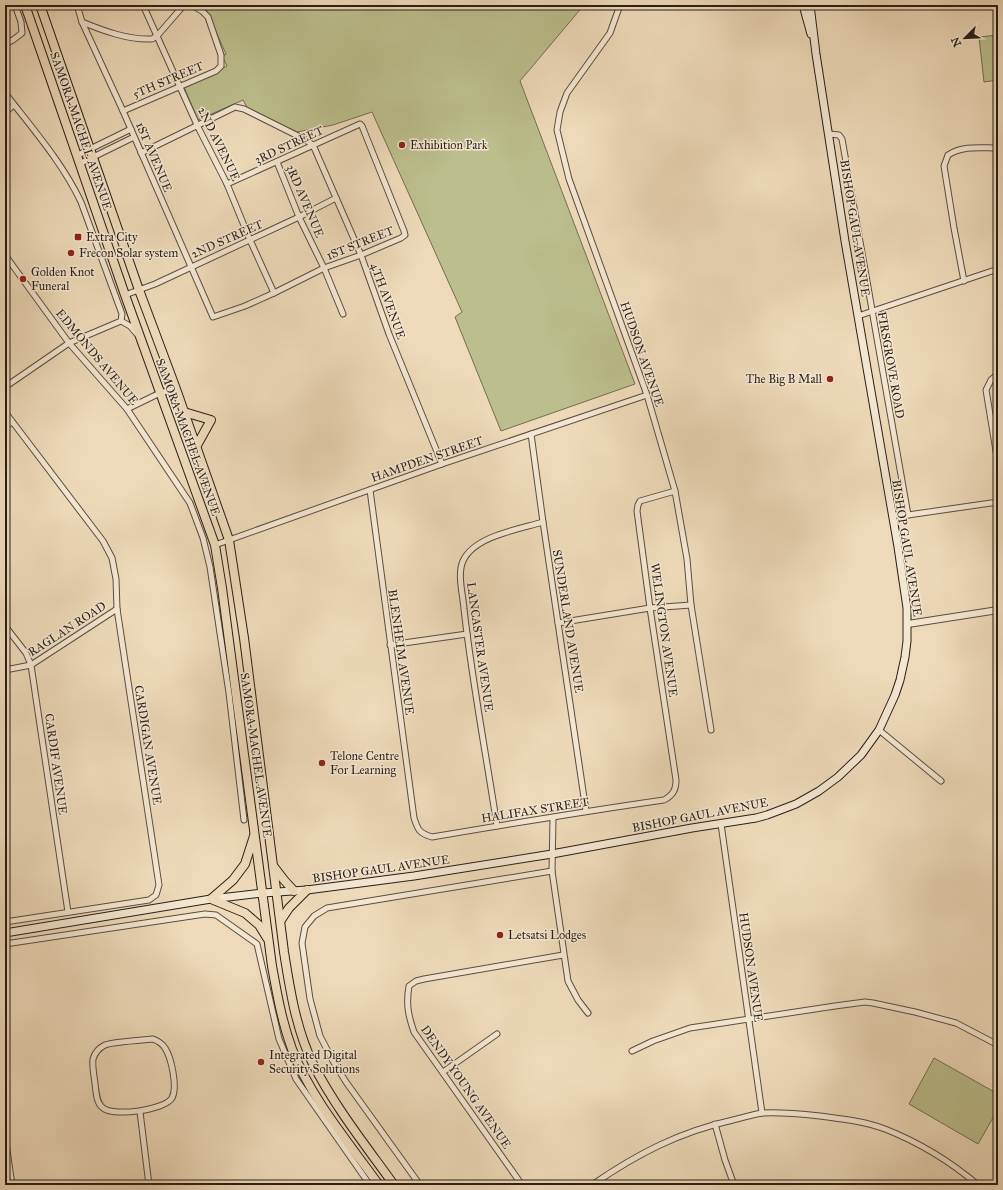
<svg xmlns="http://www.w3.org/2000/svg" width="1003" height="1190" viewBox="0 0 1003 1190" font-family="'IM FELL Great Primer',serif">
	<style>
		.green { fill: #bcbe8d; stroke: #736e52 }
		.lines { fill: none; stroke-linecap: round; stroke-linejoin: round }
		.minor-casing { stroke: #5b4d40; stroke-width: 7 }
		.tertiary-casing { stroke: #5b4d40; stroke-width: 8 }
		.secondary-casing { stroke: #2a1e17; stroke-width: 9 }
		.trunk-casing { stroke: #2a1e17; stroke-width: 10 }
		.minor { stroke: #f4e7d2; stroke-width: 5 }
		.tertiary { stroke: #f4e7d2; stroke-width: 6 }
		.secondary { stroke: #f4e7d2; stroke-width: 7 }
		.trunk { stroke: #eedaba; stroke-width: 8 }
		.poi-dot { fill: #8f2418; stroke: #f4e7d2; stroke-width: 1.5 }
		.labels { text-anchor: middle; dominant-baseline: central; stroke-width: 3; stroke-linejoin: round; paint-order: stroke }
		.street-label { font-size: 12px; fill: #2a1e17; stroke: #f4e7d2 }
		.poi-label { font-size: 12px; fill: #2a1e17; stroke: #f4e7d2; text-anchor: start }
	</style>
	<rect width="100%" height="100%" fill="#eedaba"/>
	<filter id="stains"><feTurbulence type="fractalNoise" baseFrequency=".005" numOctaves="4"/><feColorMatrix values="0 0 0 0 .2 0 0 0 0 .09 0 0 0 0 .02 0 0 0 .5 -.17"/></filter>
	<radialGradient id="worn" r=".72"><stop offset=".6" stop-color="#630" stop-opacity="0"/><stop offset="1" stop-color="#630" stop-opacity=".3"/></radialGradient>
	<g class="green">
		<path d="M204,5H584L520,81L635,384L501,431L455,317L462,312L372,112L333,125L297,132L248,109L243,100L198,120L184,87L227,66L222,56L226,54Z"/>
		<path d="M998,35V80L984,82L979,37Z"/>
		<path d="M934,1058L998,1094V1109L978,1144L909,1104Z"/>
	</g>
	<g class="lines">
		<defs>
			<g id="minor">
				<path d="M77,5L82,22L123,111L213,317L245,306L274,293L324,268L361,255L401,238L405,235L404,231L362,126L360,124L227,184"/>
				<path d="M143,5L198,127L227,184L250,240L274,293"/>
				<path d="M620,5L610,33L567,93L560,112L557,130L569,179L647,395L675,491L687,559L691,605L711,730"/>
				<path d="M82,22C104,31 128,40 152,39L157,36L184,5"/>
				<path d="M5,44L13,40L22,33L21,22L15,5"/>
				<path d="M5,93C32,128 62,162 81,202L122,314L121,321L69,343L5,387"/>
				<path d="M123,111L216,71L221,66V55L208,17L202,11L192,5"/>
				<path d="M5,112L14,105"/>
				<path d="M829,134L839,135L842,139L908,515"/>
				<path d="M141,153L235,107L244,109L304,139L313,145L361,255L389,334L442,464"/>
				<path d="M76,156L131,129"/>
				<path d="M277,162L299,217L324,268L343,314"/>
				<path d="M79,164L134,137"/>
				<path d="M5,255L69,343L127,409L190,503L203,538L210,567L229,693L244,820"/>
				<path d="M964,281L954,228L944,166L948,155C963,145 980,148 998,148"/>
				<path d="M125,295L155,284L299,217L336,198"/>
				<path d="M858,316L998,269"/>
				<path d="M121,321L130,326L137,334"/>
				<path d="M998,374L991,380L986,390L998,463"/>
				<path d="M127,409L160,393L176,389"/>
				<path d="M5,412L103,541L112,558L116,579L117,609L159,885L156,895L149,900L5,922"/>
				<path d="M5,427L12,422"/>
				<path d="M531,434L543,522L586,811"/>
				<path d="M370,490L414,818C418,830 419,833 432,837C509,824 586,811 664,800C673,795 676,790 676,780L650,608L637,511L638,505L640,501L675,491"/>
				<path d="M892,515H908L998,502"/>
				<path d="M215,545L442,464L647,395"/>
				<path d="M558,623L650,608L691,605"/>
				<path d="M5,626L26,653L31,665L68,912"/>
				<path d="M390,645L467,634"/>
				<path d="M5,670L31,665L117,609"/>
				<path d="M879,730L941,781"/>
				<path d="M553,818L552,871L568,981L578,1000L588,1013"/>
				<path d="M721,824L762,1113"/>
				<path d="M497,826C486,754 472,681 464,609C463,595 457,574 463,561C474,536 520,529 543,522"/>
				<path d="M5,944L205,914L216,915L257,944L279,1039L296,1079L370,1185"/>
				<path d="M153,1039C158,1041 162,1043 165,1048C171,1057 178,1087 172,1098C165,1110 114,1117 103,1108C96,1103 96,1091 95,1083C94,1076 92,1066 93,1059C95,1052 99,1048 105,1045C112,1042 143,1040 153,1039Z"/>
				<path d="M632,1051L653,1041L690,1028L835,1006L865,1002L873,1003L915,1012L956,1023L998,1045"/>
				<path d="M443,1072L497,1034"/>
				<path d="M140,1112L149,1185"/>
				<path d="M715,1124L725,1160L734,1185"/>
				<path d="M5,1136L12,1185"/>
				<path d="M420,1185L346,1082L333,1061L320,1036L310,999L302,943L305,927L314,916L327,908L552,871"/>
				<path d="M522,1185L414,1032C408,1015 406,1004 409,986L416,981L424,979L563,955"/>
				<path d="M592,1185C637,1154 679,1132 733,1120C743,1118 753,1114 763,1113C782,1112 801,1114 820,1116C842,1119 864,1121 885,1129C918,1142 951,1162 978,1185"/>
			</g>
			<path id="tertiary" d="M908,624L998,610"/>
			<g id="secondary">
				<path d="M803,5L811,34"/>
				<path d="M5,933L211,899L263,893L307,890L414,876L552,854L692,828L756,818L767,815L796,804L819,791L838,777L861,755L879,730L895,695L900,680L905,657L907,641V608L898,547L845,241L816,54L810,5"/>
			</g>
			<g id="trunk">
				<path d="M25,5L125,295L215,545L222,588L272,966C277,994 282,1022 292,1049C310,1097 349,1143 379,1185"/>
				<path d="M40,5L139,290L176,389L229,540L244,638L284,952C290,990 296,1029 313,1064C335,1107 366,1146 394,1185"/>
				<path d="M184,412L211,420L196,447"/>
				<path d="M254,836L245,864L233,880L211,899L245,913L259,925L267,938"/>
				<path d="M274,867L284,880L294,891"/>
				<path d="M281,920L289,908L307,890"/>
			</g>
		</defs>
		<use href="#minor" class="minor-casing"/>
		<use href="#tertiary" class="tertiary-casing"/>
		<use href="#secondary" class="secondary-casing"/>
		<use href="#trunk" class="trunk-casing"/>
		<use href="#minor" class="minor"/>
		<use href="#tertiary" class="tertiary"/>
		<use href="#secondary" class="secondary"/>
		<use href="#trunk" class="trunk"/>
	</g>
	<g class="poi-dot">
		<circle cx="402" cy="145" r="4"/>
		<rect x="74" y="233" width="8" height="8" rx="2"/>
		<circle cx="71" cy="253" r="4"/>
		<circle cx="23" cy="279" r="4"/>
		<circle cx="830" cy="379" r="4"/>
		<circle cx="322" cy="763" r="4"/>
		<circle cx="500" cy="935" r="4"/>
		<circle cx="261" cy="1062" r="4"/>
	</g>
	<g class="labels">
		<g class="street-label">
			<text transform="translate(168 80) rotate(-23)">5TH STREET</text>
			<text transform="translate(81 131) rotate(71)">SAMORA MACHEL AVENUE</text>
			<text transform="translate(219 144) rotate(64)">2ND AVENUE</text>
			<text transform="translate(289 145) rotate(-25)">3RD STREET</text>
			<text transform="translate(154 157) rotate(67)">1ST AVENUE</text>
			<text transform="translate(305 201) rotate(67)">3RD AVENUE</text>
			<text transform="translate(855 228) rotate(81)">BISHOP GAUL AVENUE</text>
			<text transform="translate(227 239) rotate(-24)">2ND STREET</text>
			<text transform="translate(360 243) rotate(-22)">1ST STREET</text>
			<text transform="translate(388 301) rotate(70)">4TH AVENUE</text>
			<text transform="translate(642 354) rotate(71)">HUDSON AVENUE</text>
			<text transform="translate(97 357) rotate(50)">EDMONDS AVENUE</text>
			<text transform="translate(891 365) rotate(80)">FIRSGROVE ROAD</text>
			<text transform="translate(188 437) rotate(70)">SAMORA MACHEL AVENUE</text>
			<text transform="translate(427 459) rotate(-19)">HAMPDEN STREET</text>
			<text transform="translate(907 548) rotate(81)">BISHOP GAUL AVENUE</text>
			<text transform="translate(568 621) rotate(81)">SUNDERLAND AVENUE</text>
			<text transform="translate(67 629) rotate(-33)">RAGLAN ROAD</text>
			<text transform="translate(664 630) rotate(82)">WELINGTON AVENUE</text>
			<text transform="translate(480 647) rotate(82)">LANCASTER AVENUE</text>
			<text transform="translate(401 652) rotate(82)">BLENHEIM AVENUE</text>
			<text transform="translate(148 745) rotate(81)">CARDIGAN AVENUE</text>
			<text transform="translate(256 755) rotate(82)">SAMORA MACHEL AVENUE</text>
			<text transform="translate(56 764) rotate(82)">CARDIF AVENUE</text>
			<text transform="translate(535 810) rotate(-9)">HALIFAX STREET</text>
			<text transform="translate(700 815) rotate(-11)">BISHOP GAUL AVENUE</text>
			<text transform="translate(381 869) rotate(-8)">BISHOP GAUL AVENUE</text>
			<text transform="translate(751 967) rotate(82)">HUDSON AVENUE</text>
			<text transform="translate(466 1087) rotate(55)">DENDY YOUNG AVENUE</text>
		</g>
		<g class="poi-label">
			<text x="410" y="145">Exhibition Park</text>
			<text x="86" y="237">Extra City</text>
			<text x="79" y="253">Frecon Solar system</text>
			<text x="31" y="272">Golden Knot<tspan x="31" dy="14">Funeral</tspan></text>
			<text x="822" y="379" text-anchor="end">The Big B Mall</text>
			<text x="330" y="756">Telone Centre<tspan x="330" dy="14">For Learning</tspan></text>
			<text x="508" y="935">Letsatsi Lodges</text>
			<text x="269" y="1055">Integrated Digital<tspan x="269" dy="14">Security Solutions</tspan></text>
		</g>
	</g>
	<rect width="1003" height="1190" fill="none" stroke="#eedaba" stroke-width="20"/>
	<rect x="6" y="6" width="991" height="1178" fill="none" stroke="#2a1e17" stroke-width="2"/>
	<rect x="10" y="10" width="983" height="1170" fill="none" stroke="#2a1e17"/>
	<g transform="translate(965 38) rotate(246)" stroke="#f4e7d2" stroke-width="3" paint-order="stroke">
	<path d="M0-3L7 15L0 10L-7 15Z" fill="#2a1e17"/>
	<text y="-6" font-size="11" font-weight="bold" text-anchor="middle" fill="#2a1e17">N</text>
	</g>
	<rect width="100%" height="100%" filter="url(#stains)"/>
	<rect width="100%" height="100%" fill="url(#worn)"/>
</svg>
